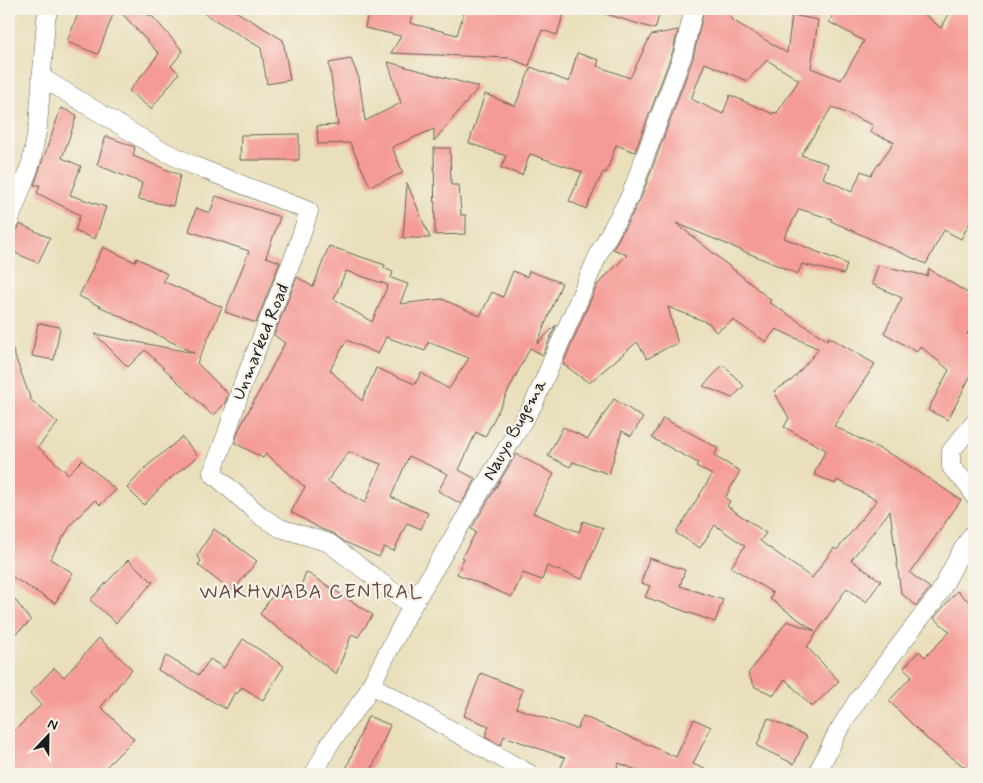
<svg xmlns="http://www.w3.org/2000/svg" width="983" height="783" viewBox="0 0 983 783" font-family="Mynerve,sans-serif">
	<style>
		.building { fill: #f59b97; fill-rule: evenodd }
		.lines { fill: none; stroke-linecap: round; stroke-linejoin: round }
		.minor-casing { stroke: #646054; stroke-width: 19 }
		.minor { stroke: #fff; stroke-width: 18 }
		.labels { text-anchor: middle; dominant-baseline: central; stroke-width: 4.5; stroke-linejoin: round; paint-order: stroke }
		.street-label { font-size: 18px; fill: #1c1c1c; stroke: #f7f3e8 }
		.quarter-label { font-size: 20px; letter-spacing: 1px; fill: #684847; stroke: #f7f3e8 }
	</style>
	<rect width="100%" height="100%" fill="#f7f3e8"/>
	<filter id="ink" filterUnits="userSpaceOnUse"><feTurbulence type="fractalNoise" baseFrequency=".02" numOctaves="2"/><feDisplacementMap in="SourceGraphic" scale="10" xChannelSelector="R" yChannelSelector="G"/><feConvolveMatrix kernelMatrix="1 2 1 2 8 2 1 2 1" color-interpolation-filters="sRGB"/></filter>
	<filter id="wash" filterUnits="userSpaceOnUse"><feTurbulence type="fractalNoise" baseFrequency=".0096" numOctaves="4" result="noise"/><feDisplacementMap in="SourceGraphic" scale="20" xChannelSelector="R" yChannelSelector="G"/><feGaussianBlur stdDeviation="1.12" result="paint"/><feColorMatrix in="noise" values="0 0 0 0 0 0 0 0 0 0 0 0 0 0 0 0 0 1.4 0 .05"/><feComposite in="paint" operator="in"/></filter>
	<g filter="url(#wash)">
		<rect width="100%" height="100%" fill="#e9dfbb"/>
		<g id="blocks">
			<g class="building">
				<path d="M80,9H115L98,54L67,42Z"/>
				<path d="M118,9H135L153,17L183,51L171,66L179,73L151,109L129,91L159,54Z"/>
				<path d="M197,9H232L283,40L290,80L267,84L261,48Z"/>
				<path d="M369,9H413L410,23L457,35L465,9H565L557,35L542,30L529,66L509,58L391,53L401,36L365,28Z"/>
				<path d="M603,9H661L655,29L603,13Z"/>
				<path d="M704,9H730L731,19L787,53L792,15L818,20L811,68L841,80L864,41L829,22L836,9H918L941,28L952,9H974V215L961,239L944,230L926,264L831,221L832,219L799,209L784,238L847,264L844,274L802,264L798,274L676,223L771,300L769,302L827,340L829,337L875,364L834,426L896,457L961,500L910,573L930,588L916,606L901,593L890,511L851,560L881,581L866,602L847,588L807,647L839,681L812,707L785,679L774,695L755,687L748,674L787,621L815,631L770,599L773,593L731,567L745,546L715,525L700,548L676,533L712,475L696,466L698,463L652,438L663,418L718,448L714,456L740,471L725,498L730,501L727,506L766,533L760,541L812,578L834,548L837,550L877,500L837,480L835,484L814,474L826,450L784,427L789,418L774,391L792,380L819,349L776,329L766,342L733,320L716,332L709,323L668,307L678,344L668,347L647,359L637,342L589,383L563,364L597,285L627,255L613,249L641,198L693,58ZM767,60L799,80L777,113L774,112L773,114L730,95L723,114L691,99L705,63L747,81ZM832,107L873,125L870,132L894,142L871,175L861,171L852,192L823,178L828,164L801,155Z"/>
				<path d="M678,30L673,51L635,152L616,145L606,173L603,172L586,209L569,201L582,172L530,154L522,175L501,168L506,156L469,143L485,94L515,106L531,67L569,82L577,53L599,60L597,66L630,78L651,35Z"/>
				<path d="M351,59L359,78L365,121L401,103L388,62L479,87L434,141V129L392,147L403,173L370,186L350,143L318,144L317,126L338,125L329,63Z"/>
				<path d="M61,108L77,115L62,158L81,166L70,195L106,207L95,239L75,231L80,215L37,193L40,185H34Z"/>
				<path d="M299,134V160H240L241,135Z"/>
				<path d="M106,136L135,147L133,156L180,175L173,206L138,199L142,183L97,165Z"/>
				<path d="M434,148H450L451,185H459L461,215H466V234L435,235Z"/>
				<path d="M407,183L430,238H403Z"/>
				<path d="M216,196L280,217L266,257L280,262L256,323L225,312L249,251L189,231L196,208L210,213Z"/>
				<path d="M20,224L50,238L38,263L9,250Z"/>
				<path d="M329,246L385,265L384,268L393,272L391,278L408,284L400,304L442,299L480,316L492,292L503,297L513,271L527,277L529,271L562,283L537,344L556,325L543,355L530,348L485,437L476,432L459,470L476,479L461,504L438,491L448,474L409,456L391,497L428,513L421,529L407,523L394,551L384,547L379,557L345,542L332,533L321,529L291,512L305,487L266,454L263,458L235,443L239,429L285,343L274,335L297,277L313,287ZM346,271L388,285L372,322L334,299ZM386,337L425,351L428,342L469,358L449,389L421,373L415,384L376,368L362,401L330,370L347,340L378,354ZM349,452L381,464L365,503L327,481Z"/>
				<path d="M103,247L135,262L137,258L167,274L163,281L222,307L197,363L228,394L225,403L213,416L145,350L128,367L95,334L194,353L79,296Z"/>
				<path d="M878,265L927,276L929,269L974,297V323L967,334L974,338V369L948,420L928,410L949,370L920,346L917,352L884,333L902,298L872,284Z"/>
				<path d="M38,323L60,327L54,360L32,356Z"/>
				<path d="M11,345L31,400L58,423L38,447L68,474L82,460L116,490L100,505L95,500L72,523L50,559L73,573L55,603L9,575V346Z"/>
				<path d="M723,365L744,386L732,398L703,386Z"/>
				<path d="M614,399L643,418L631,436L622,431L609,474L573,462L570,467L548,456L563,427L588,439Z"/>
				<path d="M182,437L198,456L165,483L144,505L127,488L147,466Z"/>
				<path d="M516,454L554,474L533,513L579,532L583,521L603,528L582,579L547,566L542,580L523,573L512,597L457,574L464,558L462,557L476,532L471,529Z"/>
				<path d="M214,529L257,561L232,592L198,565L201,561L197,556Z"/>
				<path d="M649,558L685,570L680,586L723,600L715,622L645,597L650,586L641,583Z"/>
				<path d="M128,560L153,582L116,623L90,600Z"/>
				<path d="M306,572L373,615L358,637L352,634L336,674L260,614L279,586H286L298,594Z"/>
				<path d="M957,591L974,606V774L926,738L889,701L912,676L904,668L919,651L925,657L950,632L934,618Z"/>
				<path d="M9,592L31,621L9,639Z"/>
				<path d="M99,638L132,669L101,707L134,739L99,774H9V736L41,705L30,693L54,668L64,677Z"/>
				<path d="M243,639L284,666L263,700L242,687L237,694L235,692L226,709L158,670L166,656L199,675L210,659L224,668Z"/>
				<path d="M481,673L523,690L516,708L577,729L583,716L676,757L694,719L711,727L693,764L716,774H646L619,763L614,774H558L565,758L504,736L501,745L485,737L489,726L464,716Z"/>
				<path d="M368,716L390,725L370,774H344Z"/>
				<path d="M768,718L807,736L794,764L757,746Z"/>
			</g>
		</g>
	</g>
	<g filter="url(#ink)">
		<use href="#blocks" fill-opacity="0" stroke="#646054" stroke-width="1"/>
		<g class="lines">
			<defs>
				<g id="minor">
					<path d="M41,77L159,149L195,166L309,211L296,251L242,386L226,436L212,473L262,517L280,528L329,543L412,606"/>
					<path d="M9,222L31,163L38,126L46,19L49,9"/>
					<path d="M974,423L951,451V467L969,486L974,496"/>
					<path d="M371,685L530,774"/>
					<path d="M314,774L329,745L364,698L412,606L534,403L600,251L631,194L683,54L694,9"/>
					<path d="M817,774L837,733L857,701L939,594L962,550L974,532"/>
				</g>
			</defs>
			<use href="#minor" class="minor-casing"/>
			<use href="#minor" class="minor"/>
		</g>
	</g>
	<g class="labels">
		<g class="street-label">
			<text transform="translate(261 342) rotate(-68)">Unmarked Road</text>
			<text transform="translate(515 430) rotate(-61)">Nauyo Bugema</text>
		</g>
		<g class="quarter-label">
			<text x="311" y="592">WAKHWABA CENTRAL</text>
		</g>
	</g>
	<rect width="983" height="783" fill="none" stroke="#f7f3e8" stroke-width="30"/>
	<g transform="translate(48 736) rotate(22)" stroke="#f7f3e8" stroke-width="4" paint-order="stroke">
	<path d="M0-4L9 19L0 12L-9 19Z" fill="#1c1c1c"/>
	<text y="-8" font-size="14" font-weight="bold" text-anchor="middle" fill="#1c1c1c">N</text>
	</g>
</svg>
